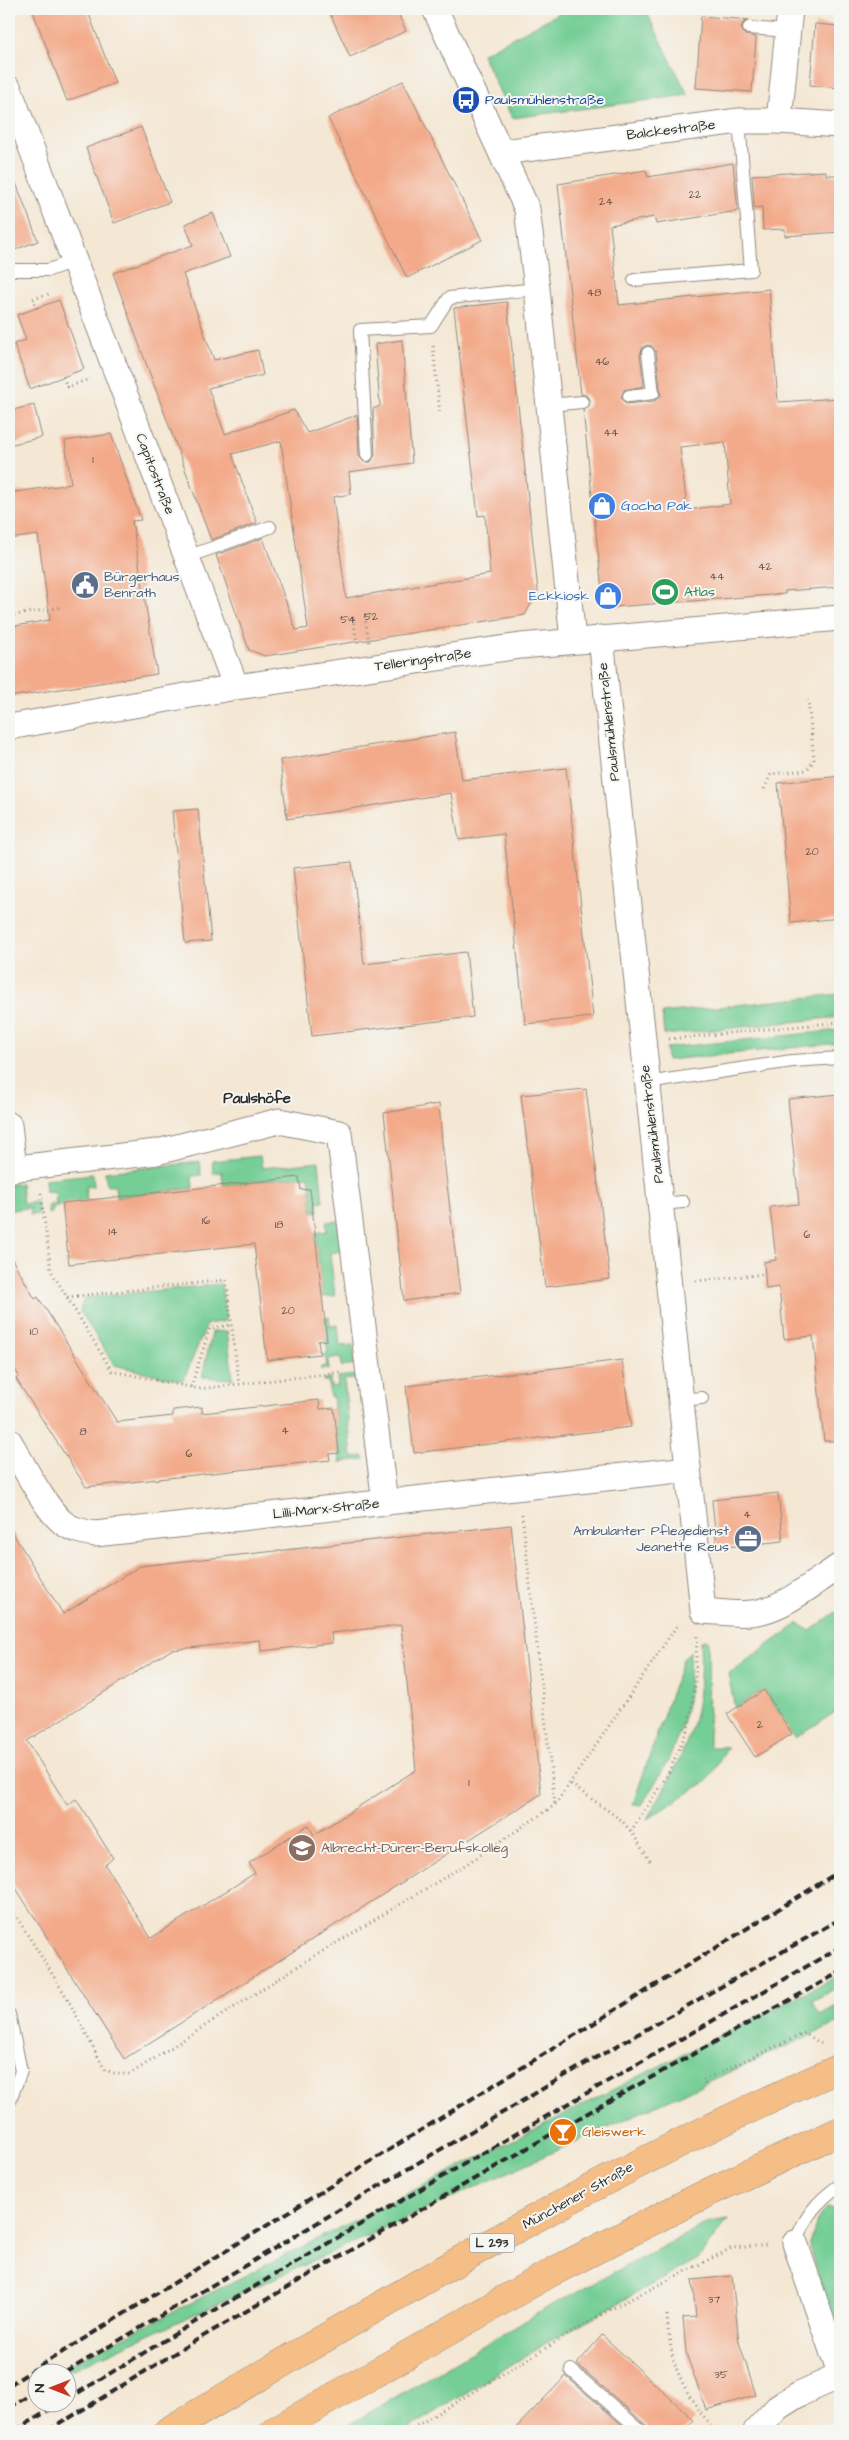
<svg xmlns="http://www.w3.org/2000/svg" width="849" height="2440" viewBox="0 0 849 2440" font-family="'Architects Daughter',sans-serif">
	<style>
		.green { fill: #75ce95; stroke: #507c60 }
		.building { fill: #f3aa8a; fill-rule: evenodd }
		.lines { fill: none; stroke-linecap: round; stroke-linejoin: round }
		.service-casing { stroke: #90897f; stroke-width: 14 }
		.minor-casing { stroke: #90897f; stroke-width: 27 }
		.trunk-casing { stroke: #90897f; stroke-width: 29 }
		.path { stroke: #90897f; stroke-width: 3; stroke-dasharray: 1 4; stroke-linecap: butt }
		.service { stroke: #fff; stroke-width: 12 }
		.minor { stroke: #fff; stroke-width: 25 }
		.trunk { stroke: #f6be87; stroke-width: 28 }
		.rail { stroke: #2b2b2b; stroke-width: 4; stroke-dasharray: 8 4; stroke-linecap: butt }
		.labels { text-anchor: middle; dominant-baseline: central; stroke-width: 4; stroke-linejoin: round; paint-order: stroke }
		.number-label { font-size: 11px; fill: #5d4b43 }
		.shield { fill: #f6f6f2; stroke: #686867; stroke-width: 1 }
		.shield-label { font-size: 12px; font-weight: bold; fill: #2b2b2b }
		.transit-label { font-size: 14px; fill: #164399; stroke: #f6f6f2; text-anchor: start }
		.street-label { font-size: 14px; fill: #2b2b2b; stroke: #f6f6f2 }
		.shop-label { font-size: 14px; fill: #366cbe; stroke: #f6f6f2; text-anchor: start }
		.service-label { font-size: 14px; fill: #4e5e75; stroke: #f6f6f2; text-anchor: start }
		.leisure-label { font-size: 14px; fill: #27864d; stroke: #f6f6f2; text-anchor: start }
		.education-label { font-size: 14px; fill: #785e54; stroke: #f6f6f2; text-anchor: start }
		.food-label { font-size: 14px; fill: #c56008; stroke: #f6f6f2; text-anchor: start }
		.neighbourhood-label { font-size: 15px; font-weight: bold; fill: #2b2b2b; stroke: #f6f6f2 }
	</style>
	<rect width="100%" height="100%" fill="#f6f6f2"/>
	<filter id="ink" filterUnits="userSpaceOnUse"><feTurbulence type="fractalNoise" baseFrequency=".02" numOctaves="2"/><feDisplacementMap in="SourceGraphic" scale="10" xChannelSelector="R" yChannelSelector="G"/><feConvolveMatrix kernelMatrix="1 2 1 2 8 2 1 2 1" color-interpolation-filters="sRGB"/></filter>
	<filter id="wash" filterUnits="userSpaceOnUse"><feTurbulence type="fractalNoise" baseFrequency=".0096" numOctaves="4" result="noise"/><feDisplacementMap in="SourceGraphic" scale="20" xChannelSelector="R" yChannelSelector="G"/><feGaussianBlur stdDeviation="1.12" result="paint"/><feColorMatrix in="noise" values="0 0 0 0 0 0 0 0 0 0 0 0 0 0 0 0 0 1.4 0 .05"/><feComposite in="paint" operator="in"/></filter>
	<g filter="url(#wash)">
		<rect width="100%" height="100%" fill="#f4e7d3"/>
		<g class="green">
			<path d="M567,9H645L688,95L512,118L482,54Z"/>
			<path d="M840,994V1017L664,1035L662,1013Z"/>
			<path d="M840,1030V1043L667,1060L666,1048Z"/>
			<path d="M260,1156L262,1168L319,1162L323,1201L317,1202L318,1211L313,1212L309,1176L223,1185L222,1172L213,1173L212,1161Z"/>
			<path d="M200,1162L201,1175L192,1176L193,1188L116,1197L115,1185H107L105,1172Z"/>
			<path d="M93,1174L94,1186L86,1187L87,1201L52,1207V1213L48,1214V1205L56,1204L55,1191L46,1192L45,1179Z"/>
			<path d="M21,1183L23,1204L37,1202L39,1214L30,1215V1208L9,1210V1184Z"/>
			<path d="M339,1221L342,1251L330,1253L335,1296L322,1297L315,1233L327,1231L326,1222Z"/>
			<path d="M221,1284L226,1321L207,1324L183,1381L114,1365L80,1311L84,1298Z"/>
			<path d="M329,1317L330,1326L338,1325L340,1346L353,1345L355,1365L342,1367L341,1358L328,1359L329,1369L321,1370V1367L327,1366L325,1354H328L324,1318Z"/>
			<path d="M227,1331L233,1379L202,1377L212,1332Z"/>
			<path d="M356,1375V1379L344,1380L352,1457L364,1456L365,1459L340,1462L333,1397H330L328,1381H323V1379L330,1378L331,1387L338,1386L337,1377Z"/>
			<path d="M840,1609V1709L795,1738L764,1690L735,1708L728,1674L799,1623L810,1631Z"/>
			<path d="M708,1640L709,1747H728L707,1781L647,1819C685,1753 704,1720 700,1641Z"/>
			<path d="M690,1651L688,1700L681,1728L667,1763L642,1805L633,1804L683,1659Z"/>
			<path d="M840,1975V1986L812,2001L820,2015L840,2004V2022L67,2372H54Z"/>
			<path d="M827,2207L838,2209L840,2212V2349L809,2247L817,2221Z"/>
			<path d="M728,2219L698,2259L548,2342L404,2431H338L543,2310L709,2222Z"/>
		</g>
		<g id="blocks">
			<g class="building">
				<path d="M32,9H87L115,83L67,101Z"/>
				<path d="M328,9H396L406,31L350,57Z"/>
				<path d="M701,16L749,20L743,23L741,28L745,35L756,37L752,92L696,88Z"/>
				<path d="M815,24L840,26V88L810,85Z"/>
				<path d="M403,81L482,240L407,278L328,118Z"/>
				<path d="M141,127L170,202L114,223L86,148Z"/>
				<path d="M733,163L738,211L656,224L654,217L610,225L619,305L769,289L778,402L840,398V587L785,591V594L613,607L603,599L583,410L589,406L590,401L586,395L581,394L558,184L646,170L648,177ZM647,345L652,346L656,352L661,396L654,401L626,404L621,397L624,390L644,386L640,354L643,347ZM725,442L730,504L687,510L680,447Z"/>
				<path d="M9,170H11L38,241L9,252Z"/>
				<path d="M826,171V175H840V232L785,236V229L763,230L762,207L754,208L752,175Z"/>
				<path d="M213,213L230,257L183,274L214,360L258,350L263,375L208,388L225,434L294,410L307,433L357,415L359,456L364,462H371L375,455L373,409L380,406L375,344L402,340L412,463L349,472L351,494L333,497L346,598L490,574L485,515L478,516L454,308L507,302L538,591L525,615L265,656L249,650L216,555L263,538L296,630L308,628L281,441L232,454L257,523L211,540L113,273L193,245L185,224Z"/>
				<path d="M59,300L84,369L30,389L14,344L26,340L17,315Z"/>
				<path d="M34,405L42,437L9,445V411Z"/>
				<path d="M111,434L141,520L132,521L157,674L9,697V627L50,620L38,535L9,539V493L71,484L65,441Z"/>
				<path d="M455,732L462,780L566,768L593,1017L525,1024L504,834L459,840L451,793L287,819L280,760Z"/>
				<path d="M840,776V918L791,923L778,783Z"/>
				<path d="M198,809L211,941L185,943L172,811Z"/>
				<path d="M352,862L364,964L466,952L473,1017L312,1036L293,868Z"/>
				<path d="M586,1089L610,1279L545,1287L521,1095Z"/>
				<path d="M840,1094V1441H824L813,1336L784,1339L779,1287L766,1289L764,1262L776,1260L770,1207L799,1204L788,1099Z"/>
				<path d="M439,1104L442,1142L460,1293L404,1301L384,1113Z"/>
				<path d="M299,1177L301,1190L310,1189L327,1340L318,1341L320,1354L267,1360L254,1244L69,1264L62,1203Z"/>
				<path d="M9,1254L35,1299L38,1297L117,1422L173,1416V1410L202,1407V1413L319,1400L320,1409L334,1408L339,1453L329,1454L330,1460L86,1487L16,1379L19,1376L9,1360Z"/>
				<path d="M622,1360L631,1427L414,1453L406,1386Z"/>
				<path d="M778,1493L783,1541L717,1548L712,1500Z"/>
				<path d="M511,1525L541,1794L124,2059L9,1877V1527L63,1614L140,1566ZM401,1625L416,1770L314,1835L308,1825L249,1863L255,1873L151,1938L105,1865L113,1858L76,1799L67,1805L27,1741L171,1650L260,1640L261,1651L332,1643L331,1633Z"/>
				<path d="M764,1690L792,1734L755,1757L727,1714Z"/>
				<path d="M732,2276L739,2342L756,2395L706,2410L686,2353L683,2318L696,2317L692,2280Z"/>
				<path d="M602,2335L694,2420L683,2431H649L646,2425L577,2364Z"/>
				<path d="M566,2376L629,2431H513Z"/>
			</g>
		</g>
	</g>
	<g filter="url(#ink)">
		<use href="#blocks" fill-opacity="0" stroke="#90897f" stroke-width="1"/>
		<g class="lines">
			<defs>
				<g id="service">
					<path d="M749,28L787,31"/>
					<path d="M9,270H49L76,260"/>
					<path d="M634,280L751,270L739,121"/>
					<path d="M629,396L653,393L648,353"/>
					<path d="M549,405L582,402"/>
					<path d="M367,455L360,330L431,326L449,298L537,289"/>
					<path d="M187,557L270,527"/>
					<path d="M647,1083L792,1061L840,1058"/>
					<path d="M661,1204L683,1202"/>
					<path d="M680,1400L702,1398"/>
					<path d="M9,2014L21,2071L9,2103"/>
					<path d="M795,2243C805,2216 817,2201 840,2185"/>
					<path d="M571,2370L641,2431"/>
				</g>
				<g id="minor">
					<path d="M435,9L527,209L537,289L573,640"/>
					<path d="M9,89L236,687"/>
					<path d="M779,121L790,9"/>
					<path d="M502,152L739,121H779L840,125"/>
					<path d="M601,638L703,1611C722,1612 743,1616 762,1611C788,1605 818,1580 840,1566"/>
					<path d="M9,727L236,687L521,646L840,618"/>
					<path d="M9,1125L14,1169"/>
					<path d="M9,1169L157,1152L279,1121L339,1133L385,1503"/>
					<path d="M9,1441C23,1464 43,1505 62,1522C72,1530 83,1532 95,1534L688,1469"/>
					<path d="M795,2243L840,2374"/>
					<path d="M756,2431L777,2408L799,2394L840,2376"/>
				</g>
				<g id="trunk">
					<path d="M168,2431C387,2300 606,2170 840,2068"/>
					<path d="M274,2431L552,2272L707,2193L840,2131"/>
				</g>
			</defs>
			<use href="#service" class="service-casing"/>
			<use href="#minor" class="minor-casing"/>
			<use href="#trunk" class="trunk-casing"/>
			<g class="path">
				<path d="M37,308L33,299L52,293"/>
				<path d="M433,346L440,414"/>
				<path d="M63,377L67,387L90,379"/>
				<path d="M9,616L62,607"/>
				<path d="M348,619L353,618L357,643"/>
				<path d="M369,642L365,617L371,616"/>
				<path d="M764,789L771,774L807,770L814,760L808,700"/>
				<path d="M669,1039L840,1022"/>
				<path d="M41,1193L51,1271L112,1371L199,1389L342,1372"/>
				<path d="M696,1281L765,1274"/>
				<path d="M67,1297L226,1280L239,1384"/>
				<path d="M191,1387L210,1328L231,1325"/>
				<path d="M522,1514L555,1805"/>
				<path d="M571,1784L621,1820L631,1831"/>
				<path d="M650,1861L631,1831L668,1774L688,1728L695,1685L697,1636"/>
				<path d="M9,1905L66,1996L105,2070L117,2074H130L303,1963L470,1862L555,1805L679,1623"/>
				<path d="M705,2084L703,2080L805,2033L821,2044"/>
				<path d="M667,2315C670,2367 683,2391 715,2431"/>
				<path d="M408,2431L609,2310L732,2248L769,2245"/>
			</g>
			<use href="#service" class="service"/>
			<use href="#minor" class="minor"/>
			<use href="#trunk" class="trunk"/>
			<g class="rail">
				<path d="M66,2372L571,2072L840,1919"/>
				<path d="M9,2385L840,1871"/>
				<path d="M68,2399C322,2243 582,2097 840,1947"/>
				<path d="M9,2408L38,2390"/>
				<path d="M15,2431L62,2402"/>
				<path d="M48,2431L188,2345L593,2110L840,1972"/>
			</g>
		</g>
	</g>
	<defs>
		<symbol id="bus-disc" viewBox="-11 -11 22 22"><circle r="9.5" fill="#1a4fb4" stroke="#f6f6f2"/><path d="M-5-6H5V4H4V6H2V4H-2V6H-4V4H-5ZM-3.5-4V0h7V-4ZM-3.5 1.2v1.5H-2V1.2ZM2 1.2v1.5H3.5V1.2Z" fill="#fff"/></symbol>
		<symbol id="shop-disc" viewBox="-11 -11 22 22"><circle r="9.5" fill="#3f7fe0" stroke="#f6f6f2"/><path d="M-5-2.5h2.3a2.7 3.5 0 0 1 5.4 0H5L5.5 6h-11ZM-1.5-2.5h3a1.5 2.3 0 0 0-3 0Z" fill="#fff"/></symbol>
		<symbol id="civic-disc" viewBox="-11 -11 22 22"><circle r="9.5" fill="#5c6f8a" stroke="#f6f6f2"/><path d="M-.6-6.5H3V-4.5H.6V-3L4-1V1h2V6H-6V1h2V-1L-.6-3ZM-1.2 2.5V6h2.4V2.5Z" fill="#fff"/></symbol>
		<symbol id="stadium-disc" viewBox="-11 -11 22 22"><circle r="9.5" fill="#2e9e5b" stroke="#f6f6f2"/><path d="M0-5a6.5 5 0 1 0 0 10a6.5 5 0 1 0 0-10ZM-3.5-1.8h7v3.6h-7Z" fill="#fff"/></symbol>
		<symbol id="office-disc" viewBox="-11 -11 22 22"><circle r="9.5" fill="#5c6f8a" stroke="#f6f6f2"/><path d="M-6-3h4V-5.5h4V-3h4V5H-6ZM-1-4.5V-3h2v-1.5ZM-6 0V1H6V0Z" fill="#fff"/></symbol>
		<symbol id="school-disc" viewBox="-11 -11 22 22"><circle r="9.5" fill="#8d6e63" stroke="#f6f6f2"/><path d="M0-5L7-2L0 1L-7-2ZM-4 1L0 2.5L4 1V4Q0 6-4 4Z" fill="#fff"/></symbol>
		<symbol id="bar-disc" viewBox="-11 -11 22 22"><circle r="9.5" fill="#e8710a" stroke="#f6f6f2"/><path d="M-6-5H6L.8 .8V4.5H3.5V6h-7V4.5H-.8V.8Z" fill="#fff"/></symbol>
	</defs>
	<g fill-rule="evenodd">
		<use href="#bus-disc" x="450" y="84" width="32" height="32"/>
		<use href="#shop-disc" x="586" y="490" width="32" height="32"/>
		<use href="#civic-disc" x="69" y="569" width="32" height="32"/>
		<use href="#stadium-disc" x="649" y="576" width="32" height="32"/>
		<use href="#shop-disc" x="592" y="580" width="32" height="32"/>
		<use href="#office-disc" x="732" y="1523" width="32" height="32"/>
		<use href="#school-disc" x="286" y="1832" width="32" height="32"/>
		<use href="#bar-disc" x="547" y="2116" width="32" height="32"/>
	</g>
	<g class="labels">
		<g class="number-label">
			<text x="695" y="194">22</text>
			<text x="606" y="201">24</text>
			<text x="594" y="292">48</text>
			<text x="602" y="361">46</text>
			<text x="611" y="432">44</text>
			<text x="93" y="459">1</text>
			<text x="765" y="566">42</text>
			<text x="717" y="576">44</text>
			<text x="371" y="616">52</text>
			<text x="348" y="619">54</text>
			<text x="812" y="851">20</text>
			<text x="206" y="1220">16</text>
			<text x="279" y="1224">18</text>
			<text x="113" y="1231">14</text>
			<text x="807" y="1234">6</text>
			<text x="288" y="1310">20</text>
			<text x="34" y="1331">10</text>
			<text x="285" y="1430">4</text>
			<text x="83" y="1431">8</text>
			<text x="189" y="1453">6</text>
			<text x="747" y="1514">4</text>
			<text x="760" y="1724">2</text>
			<text x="469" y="1782">1</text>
			<text x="714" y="2299">37</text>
			<text x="721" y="2374">35</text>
		</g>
		<rect class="shield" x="469.5" y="2233.5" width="45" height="19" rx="4"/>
		<g class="shield-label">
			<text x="492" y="2243">L 293</text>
		</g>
		<g class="transit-label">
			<text x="485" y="100">Paulsmühlenstraße</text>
		</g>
		<g class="street-label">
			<text transform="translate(671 130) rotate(-7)">Balckestraße</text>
			<text transform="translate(155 474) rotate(69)">Capitostraße</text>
			<text transform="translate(423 660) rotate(-8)">Telleringstraße</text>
			<text transform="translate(609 722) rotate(-96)">Paulsmühlenstraße</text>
			<text transform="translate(652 1124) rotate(-97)">Paulsmühlenstraße</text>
			<text transform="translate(326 1509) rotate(-6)">Lilli-Marx-Straße</text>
			<text transform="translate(578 2196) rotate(-29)">Münchener Straße</text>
		</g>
		<g class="shop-label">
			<text x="621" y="506">Gocha Pak</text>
			<text x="589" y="596" text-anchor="end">Eckkiosk</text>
		</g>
		<g class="service-label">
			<text x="104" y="577">Bürgerhaus<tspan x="104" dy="16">Benrath</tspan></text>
			<text x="729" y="1531" text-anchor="end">Ambulanter Pflegedienst<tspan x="729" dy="16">Jeanette Reus</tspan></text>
		</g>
		<g class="leisure-label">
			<text x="684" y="592">Atlas</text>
		</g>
		<g class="education-label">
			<text x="321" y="1848">Albrecht-Dürer-Berufskolleg</text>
		</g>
		<g class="food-label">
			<text x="582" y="2132">Gleiswerk</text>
		</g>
		<g class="neighbourhood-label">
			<text x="257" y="1098">Paulshöfe</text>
		</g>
	</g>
	<rect width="849" height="2440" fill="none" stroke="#f6f6f2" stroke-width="30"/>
	<g transform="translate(52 2388) rotate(270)"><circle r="24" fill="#f6f6f2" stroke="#a5a5a2"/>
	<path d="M0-4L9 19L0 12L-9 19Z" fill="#c8321e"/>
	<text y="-8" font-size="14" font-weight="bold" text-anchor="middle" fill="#2b2b2b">N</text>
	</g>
</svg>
